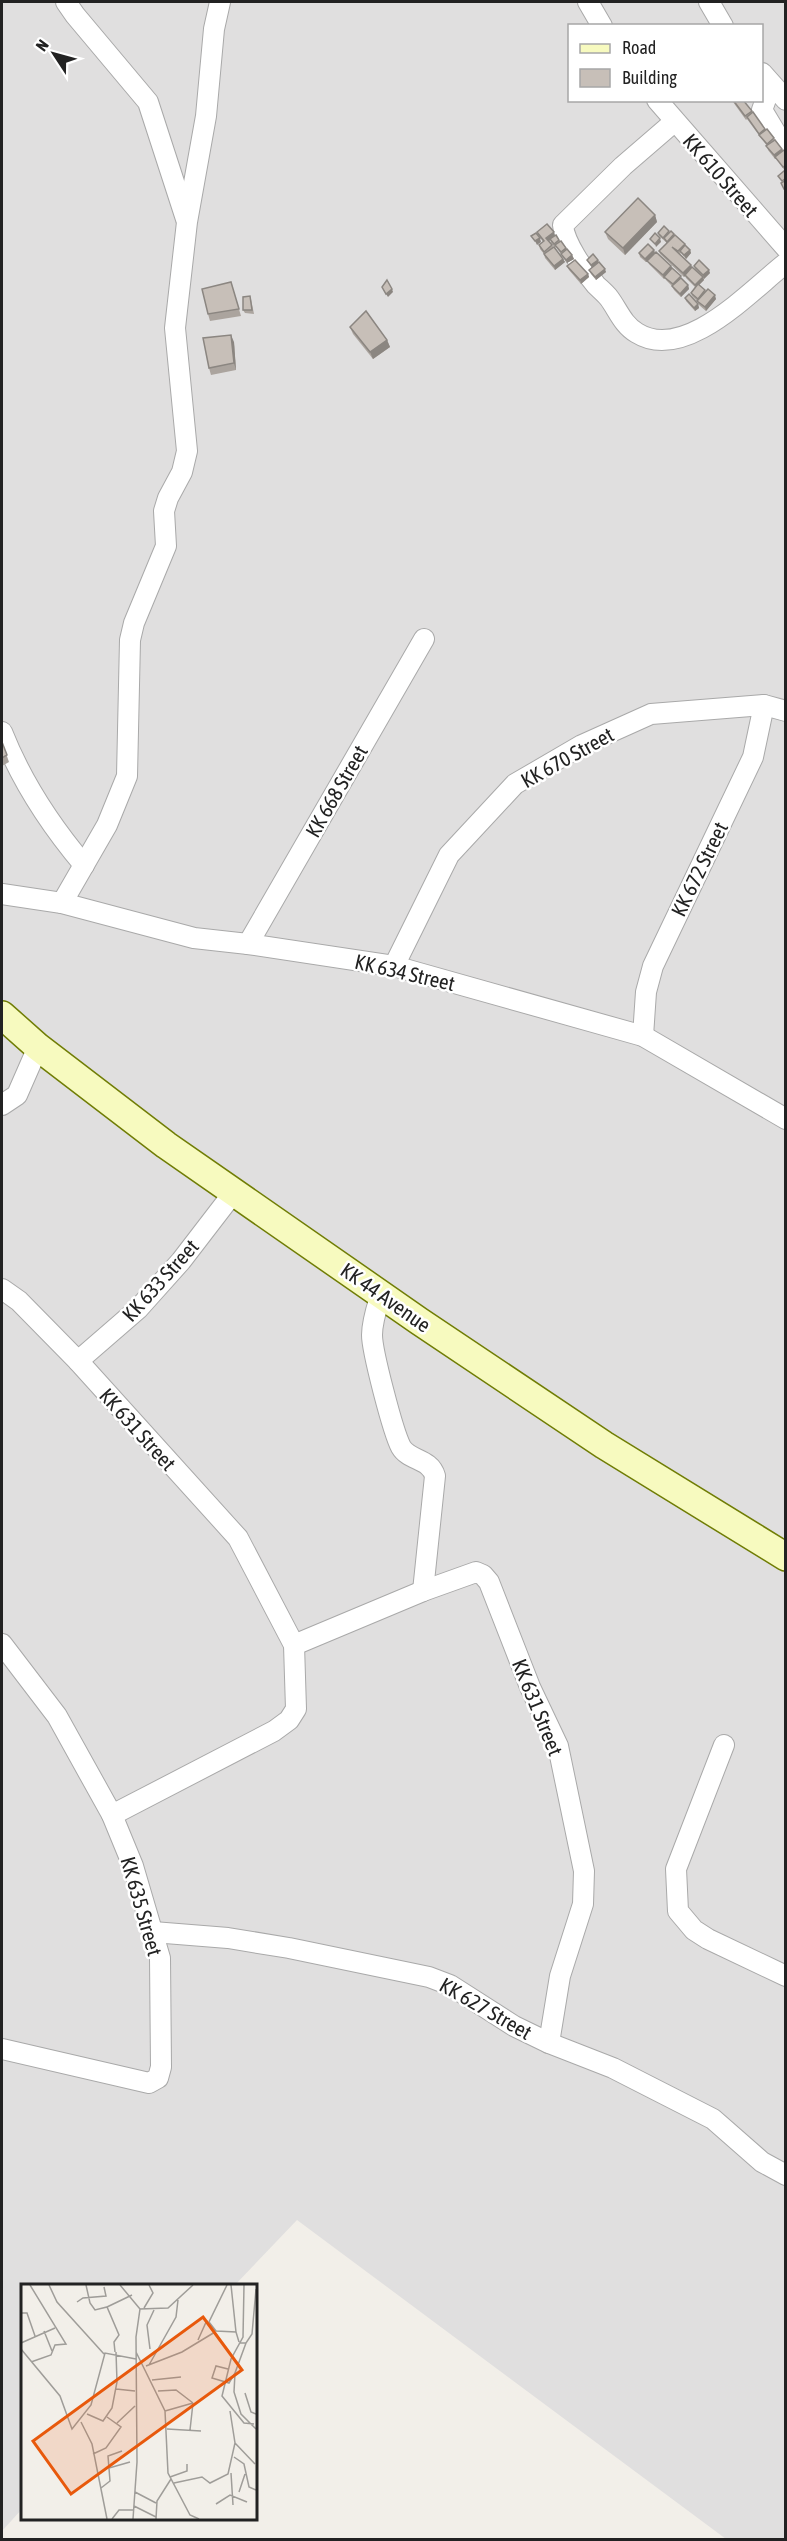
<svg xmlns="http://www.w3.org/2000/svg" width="787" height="2541" viewBox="0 0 787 2541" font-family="'Asap Condensed',sans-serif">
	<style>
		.residential { fill: #e0dfdf; fill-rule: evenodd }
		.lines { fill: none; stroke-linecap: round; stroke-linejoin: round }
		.street-casing { stroke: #a9a9a9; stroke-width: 22 }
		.secondary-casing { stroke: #707d05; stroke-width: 30 }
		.street { stroke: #fff; stroke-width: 20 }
		.secondary { stroke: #f7fabf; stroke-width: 27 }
		.wall { fill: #aba49e }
		.shaded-wall { fill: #8b8681 }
		.building { fill: #c7bfb8; stroke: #8b8681; stroke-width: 1.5 }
		.labels { text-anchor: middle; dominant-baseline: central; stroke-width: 5; stroke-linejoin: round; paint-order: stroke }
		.street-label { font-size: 21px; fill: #222; stroke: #fff }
		.inset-road { fill: none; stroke: #9f9d99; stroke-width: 1.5 }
		.view { fill: #e8590c; fill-opacity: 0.15; stroke: #e8590c; stroke-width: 3 }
		.inset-edge { fill: none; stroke: #222; stroke-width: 3 }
	</style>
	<rect width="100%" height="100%" fill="#f2efe9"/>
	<path class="residential" d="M2,2H785V2539H726L297,2220L234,2286H22V2509L2,2531ZM570,26H762V100H570Z"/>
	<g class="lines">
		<defs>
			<g id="street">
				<path d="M66,2L75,15L148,102L186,219"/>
				<path d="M588,2L602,26"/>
				<path d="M709,2L723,26"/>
				<path d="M762,73L786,100"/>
				<path d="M771,85L762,110L777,135L786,143"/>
				<path d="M657,100L786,248"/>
				<path d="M674,122L623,166L563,225C564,242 584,271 596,285C600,289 605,293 609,298C618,310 623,325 637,333C685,363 751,290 786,263"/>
				<path d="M2,732C21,780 51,826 84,865"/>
				<path d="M2,894L62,903L194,938L248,944L394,966L643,1036L786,1119"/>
				<path d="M62,903L107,825L127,776L130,640L134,623L166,546L164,511L168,498L182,472L187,451L175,328L187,222L206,116L214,29L220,2"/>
				<path d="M248,944L424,639"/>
				<path d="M394,966L449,855L515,784L582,745L651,714L764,705L786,711"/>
				<path d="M643,1036L646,992L653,966L753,757L764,705"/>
				<path d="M2,1105L17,1095L38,1047"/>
				<path d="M2,1289L19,1301L78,1361L238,1538L294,1645L296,1709L289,1720L274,1731L112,1815"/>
				<path d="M381,1294C377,1307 372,1321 372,1335C372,1351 393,1432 401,1447C409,1461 430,1458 435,1476L423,1591"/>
				<path d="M78,1361L138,1309L181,1261L234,1192"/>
				<path d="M2,1644L57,1716L112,1815L133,1866L160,1958L161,2067L158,2078L149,2083L2,2049"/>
				<path d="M294,1645L423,1591L476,1572L483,1575L489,1582L530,1687L558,1746L584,1871L583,1904L560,1976L549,2043"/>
				<path d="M724,1745L676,1869L678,1911L694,1930L708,1939L786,1976"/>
				<path d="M153,1932L228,1938L289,1948L429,1977L450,1985L514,2026L549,2043L613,2068L713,2119L762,2162L786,2175"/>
			</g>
			<path id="secondary" d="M2,1015L38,1047L166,1145L419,1321L604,1445L786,1557"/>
		</defs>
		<use href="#street" class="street-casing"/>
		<use href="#secondary" class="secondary-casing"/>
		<use href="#street" class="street"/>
		<use href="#secondary" class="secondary"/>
	</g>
	<g class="wall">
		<path d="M732,100H743L766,130L774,138L782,149L785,171L776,158L775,159L768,150L767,146L747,119L746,120L733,102Z"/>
		<path d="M655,215L657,222L625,255L608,239L605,232Z"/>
		<path d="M669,231V233L674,234L690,250L691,253L686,259L681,253L680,254L691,265L692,267L695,269L694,266L710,273L704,279L703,277L704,280L699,285L705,292L716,299L706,311L699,305L697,301L692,296L691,293L695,287L686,278L685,276L684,277L660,254L659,251L667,243L659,236L658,233Z"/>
		<path d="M537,232L555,235L572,255L574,259L567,263L556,247L555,248L551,243L550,239L549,241L563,259L565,262L555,270L545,258L544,254L540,249L539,245L543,242L539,236Z"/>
		<path d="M654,250L655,253L672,268L688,285L689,289L681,297L674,290L672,286L666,280L665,278L664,279L649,264L648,261L646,262L640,257L639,253Z"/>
		<path d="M587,260L598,263L606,272L596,280L591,274L589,270L592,268Z"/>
		<path d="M567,266L588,274L589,277L581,284L569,270Z"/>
		<path d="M231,282L241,316L210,321L208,314Z"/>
		<path d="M250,296L251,299L254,314L245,313L243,310Z"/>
		<path d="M685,298L698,304L699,308L695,311L686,301Z"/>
		<path d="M350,327L387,340L390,347L373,359L353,334Z"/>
		<path d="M234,342L236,370L211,375L209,368Z"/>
		<path d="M2,742L9,762L2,766Z"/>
	</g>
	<g class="shaded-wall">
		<path d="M782,149L784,152L775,159L774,155Z"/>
		<path d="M655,215L657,222L625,255L623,248Z"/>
		<path d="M554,232L555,236L548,242L546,238Z"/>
		<path d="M540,238L541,242L537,245L535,241Z"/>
		<path d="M660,238L661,242L656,247L655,244Z"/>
		<path d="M654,250L655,254L646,262L645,259Z"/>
		<path d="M690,250L691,253L686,259L684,255Z"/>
		<path d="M572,255L574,259L567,263L566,260Z"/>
		<path d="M563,259L565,262L555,270L554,266Z"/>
		<path d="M598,260L599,264L592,269L591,265Z"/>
		<path d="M691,265L692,268L684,277L683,273Z"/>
		<path d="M671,266L673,269L664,279L663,275Z"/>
		<path d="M605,269L606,272L596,280L595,277Z"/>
		<path d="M709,270L710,273L704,279L703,275Z"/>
		<path d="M588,274L589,277L581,284L580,280Z"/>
		<path d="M703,277L704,280L696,288L695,285Z"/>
		<path d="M688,285L689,289L681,297L680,294Z"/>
		<path d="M392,289L393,292L388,297L386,294Z"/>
		<path d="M715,295L716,299L706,311L705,307Z"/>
		<path d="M698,304L699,308L695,311L694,308Z"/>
		<path d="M231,335L234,342L236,370L234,363Z"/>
		<path d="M387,340L390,347L373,359L370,352Z"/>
	</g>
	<g class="building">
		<path d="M733,100H743L752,111L745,116Z"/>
		<path d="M753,112L765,129L759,134L747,117Z"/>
		<path d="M767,129L774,138L767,144L759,135Z"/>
		<path d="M775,140L782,149L774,155L766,146Z"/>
		<path d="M784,150L786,153V165L783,167L775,157Z"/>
		<path d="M784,171L786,173V178L782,181L778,176Z"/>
		<path d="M786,180V188L784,189L781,183Z"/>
		<path d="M638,198L655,215L623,248L605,232Z"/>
		<path d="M547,224L554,232L546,238L552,245L544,252L539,245L544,241L537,232Z"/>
		<path d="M664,226L669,231L663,238L658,233Z"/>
		<path d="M671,231L674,234L667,242L664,238Z"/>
		<path d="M536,233L540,238L535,241L531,236Z"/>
		<path d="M655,233L660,238L655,244L650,239Z"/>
		<path d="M556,235L559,240L554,244L550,239Z"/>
		<path d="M675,235L685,244L678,251L672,247L691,265L683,273L659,251Z"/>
		<path d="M561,241L566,248L561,252L555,245Z"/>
		<path d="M648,244L654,250L645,259L639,253Z"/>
		<path d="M685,245L690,250L684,255L680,251Z"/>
		<path d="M554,247L563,259L554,266L544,254Z"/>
		<path d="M567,249L572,255L566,260L561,254Z"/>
		<path d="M656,252L671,266L663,275L647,261Z"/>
		<path d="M593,254L598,260L591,265L587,260Z"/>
		<path d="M575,260L588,274L580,280L567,266Z"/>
		<path d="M699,260L709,270L703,275L694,266Z"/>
		<path d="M599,262L605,269L595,277L589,270Z"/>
		<path d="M692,267L703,277L695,285L685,275Z"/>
		<path d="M672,268L681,276L673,284L664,277Z"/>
		<path d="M681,278L688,285L680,294L672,286Z"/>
		<path d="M387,280L392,289L386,294L382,287Z"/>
		<path d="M231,282L239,309L208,314L202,289Z"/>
		<path d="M698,284L705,290L698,299L691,293Z"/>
		<path d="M708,289L715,295L705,307L697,301Z"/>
		<path d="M689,294L698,304L694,308L685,298Z"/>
		<path d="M250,296L252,310H243V297Z"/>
		<path d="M366,311L387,340L370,352L350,327Z"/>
		<path d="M231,335L234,363L209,368L203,338Z"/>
		<path d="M2,742L7,755L2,758Z"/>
	</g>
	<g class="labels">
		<g class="street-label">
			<text transform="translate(721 175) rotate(49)">KK 610 Street</text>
			<text transform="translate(567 757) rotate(-29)">KK 670 Street</text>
			<text transform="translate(336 791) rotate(-60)">KK 668 Street</text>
			<text transform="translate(699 869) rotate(-64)">KK 672 Street</text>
			<text transform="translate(405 972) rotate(13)">KK 634 Street</text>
			<text transform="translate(160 1280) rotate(-48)">KK 633 Street</text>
			<text transform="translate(386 1297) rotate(35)">KK 44 Avenue</text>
			<text transform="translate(138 1429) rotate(48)">KK 631 Street</text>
			<text transform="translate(538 1707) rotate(68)">KK 631 Street</text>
			<text transform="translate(142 1906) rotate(74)">KK 635 Street</text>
			<text transform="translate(486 2008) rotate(30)">KK 627 Street</text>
		</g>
	</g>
	<g transform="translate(21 2284)">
		<rect width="236" height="236" fill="#f2efe9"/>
		<path class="inset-road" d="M9,1L45,60L34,61L30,71L10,78M28,1L36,18L83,70M65,1L69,19L74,26L86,23L98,51L93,58L94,68M99,1L119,25M206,1L188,38L195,47L215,48L218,58M210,1L215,48M223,1L222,53L210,75L201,112L223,139L233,140M56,18L62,14L85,12L83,3M86,23L111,11M123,24L132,9L128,1M0,29H6L14,52M23,47L31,67M177,56L186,36M0,59L34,44M219,59H225L231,50L235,5M225,59L214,89L213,108L220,130L235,145M0,65L39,112L51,145L70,121L84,69L115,75M129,65L126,41L133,26M115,68L144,127L147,189L169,231L178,235M128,81L155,33L157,16M125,82L161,68L194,48M207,85L195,82L191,94L208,99L214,89M131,96L160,93M95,105L114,107M137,107L155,106L172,119M224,109L230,128L235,130M144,127L172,119M66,130L82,137L91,124L96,98L95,68M60,138L71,160L86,235M96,139L114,122M146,145L180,147M169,146L172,119M214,159L234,180M72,170L85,164L100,143L86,133M213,173L223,180L228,203L235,206M88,184L109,178M210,189L212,221M149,193L166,187V180M153,199L181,193L189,199L207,190L214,159L209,127M80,204L89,197L87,172L101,167M114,208L135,219M218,208L224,190M195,220L209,211L226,218M113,222L135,233M91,235L98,226H113M112,235L116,178L115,53L119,25L147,24L172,1M135,235L136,217L150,195"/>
		<path class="view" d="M182,33L221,86L50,210L12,157Z"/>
		<rect width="236" height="236" class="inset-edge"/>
	</g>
	<rect width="787" height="2541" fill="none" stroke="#222222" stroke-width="6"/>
	<rect x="568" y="24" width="195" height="78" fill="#ffffff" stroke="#a7a7a7" stroke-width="1.5"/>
	<rect x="580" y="44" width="30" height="9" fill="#f7fabf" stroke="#a7a7a7" stroke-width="1.5"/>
	<text x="622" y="54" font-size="18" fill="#222222">Road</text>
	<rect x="580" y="69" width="30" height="18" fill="#c7bfb8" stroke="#a7a7a7" stroke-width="1.5"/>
	<text x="622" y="84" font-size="18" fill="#222222">Building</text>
	<g transform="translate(54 54) rotate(306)" stroke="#ffffff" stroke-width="4.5" paint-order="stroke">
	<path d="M0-4.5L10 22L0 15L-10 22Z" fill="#222222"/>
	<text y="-9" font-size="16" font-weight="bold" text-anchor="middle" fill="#222222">N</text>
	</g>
</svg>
